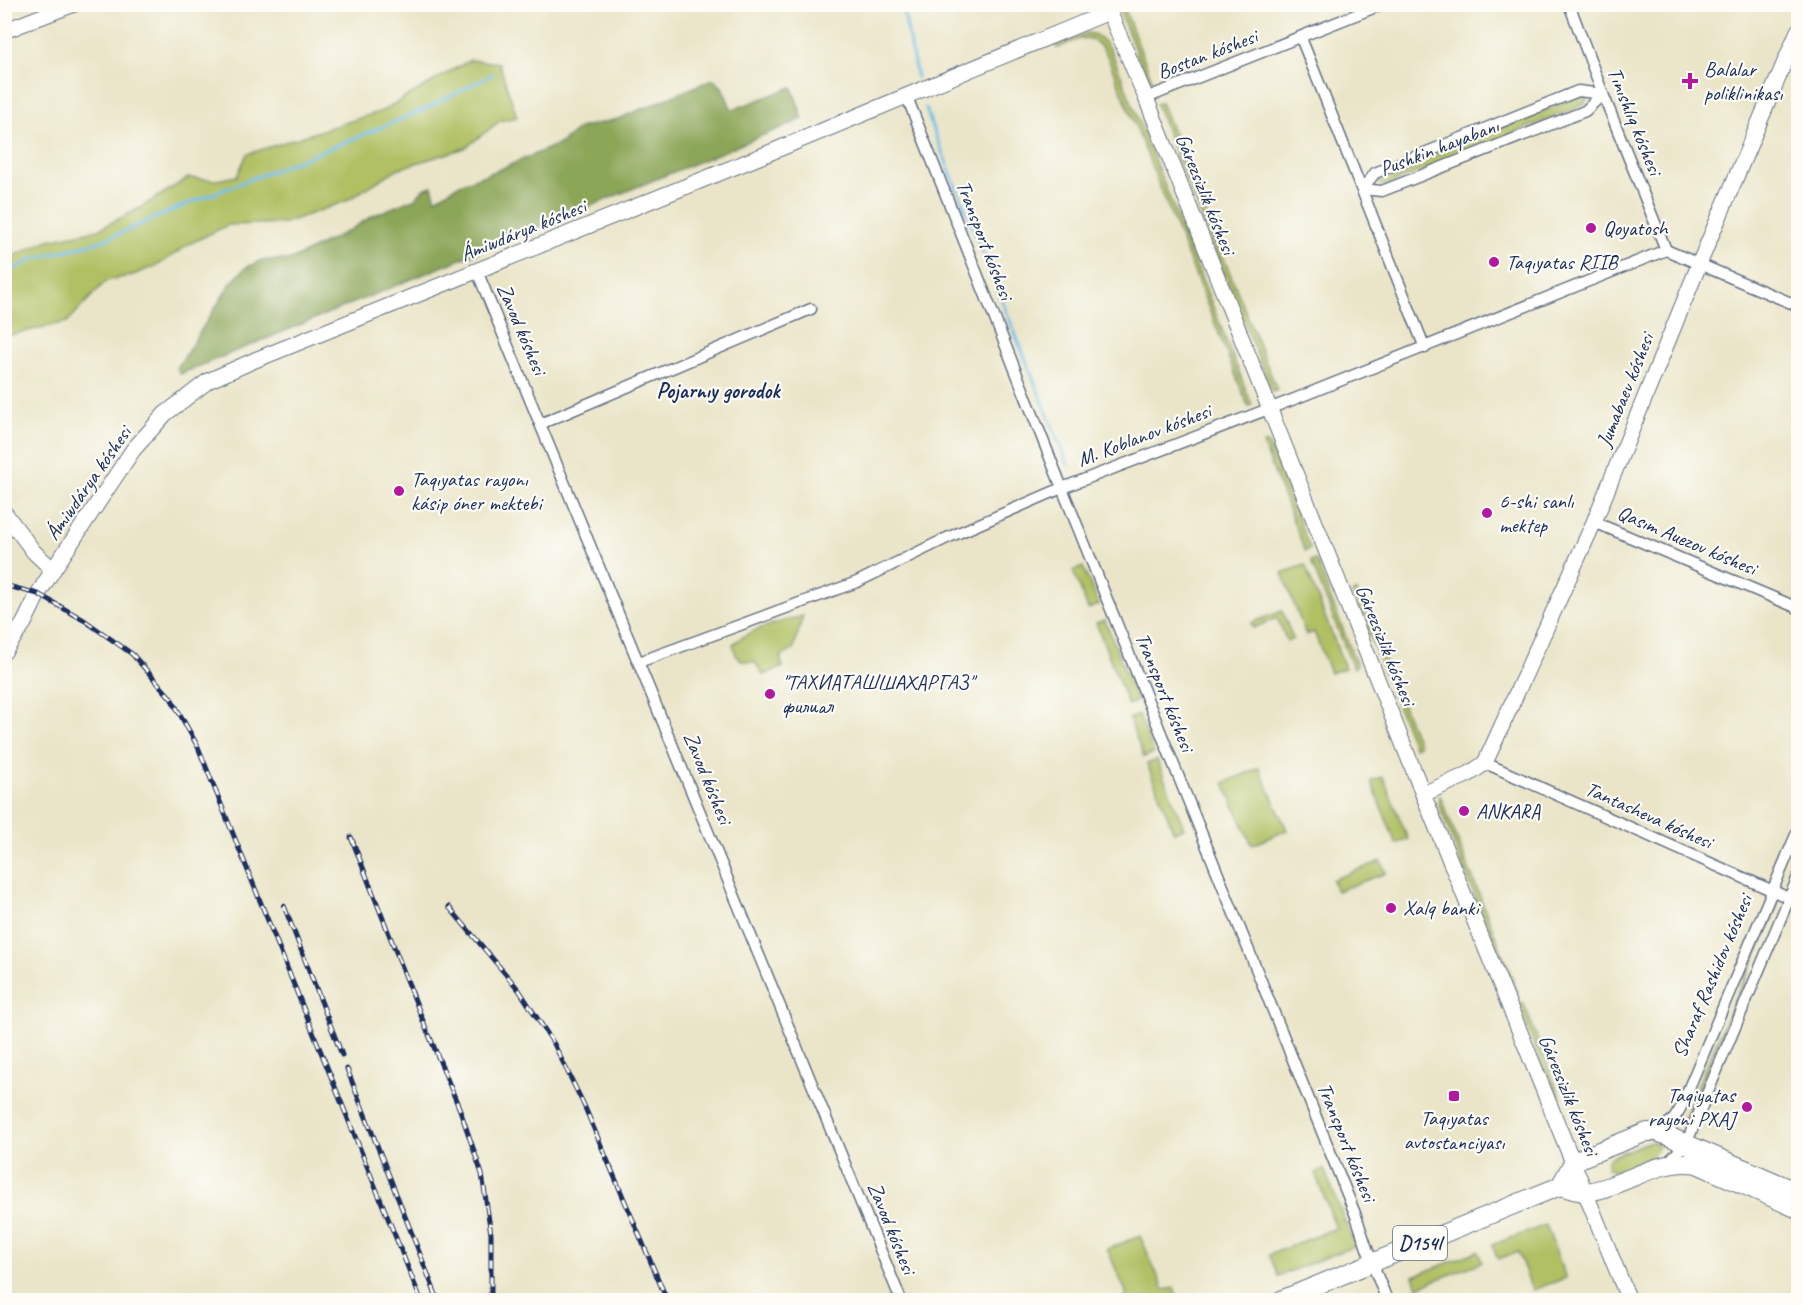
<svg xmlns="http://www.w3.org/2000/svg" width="1803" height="1305" viewBox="0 0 1803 1305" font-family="Caveat,sans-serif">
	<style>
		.green { fill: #b0c063; stroke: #667860; stroke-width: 1.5 }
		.forest { fill: #8ca659; stroke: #546a5c; stroke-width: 1.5 }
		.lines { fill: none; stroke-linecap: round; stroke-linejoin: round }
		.stream { stroke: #6fbde9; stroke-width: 3 }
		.street-casing { stroke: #636f83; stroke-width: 13 }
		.secondary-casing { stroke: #636f83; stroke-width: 17 }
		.primary-casing { stroke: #636f83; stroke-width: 20 }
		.street { stroke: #fff; stroke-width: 10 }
		.secondary { stroke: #fff; stroke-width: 15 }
		.primary { stroke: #fff; stroke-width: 18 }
		.rail-casing { stroke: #1b2f5e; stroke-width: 5 }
		.rail { stroke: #fdfcf7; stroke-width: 3; stroke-dasharray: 9; stroke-linecap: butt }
		.poi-dot { fill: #b5179e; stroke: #fdfcf7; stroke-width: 2 }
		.labels { text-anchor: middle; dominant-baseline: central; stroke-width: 4.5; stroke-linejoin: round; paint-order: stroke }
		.shield { fill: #fdfcf7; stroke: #5f6c8c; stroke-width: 1.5 }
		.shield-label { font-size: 20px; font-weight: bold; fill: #1b2f5e }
		.street-label { font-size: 21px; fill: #1b2f5e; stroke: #fdfcf7 }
		.poi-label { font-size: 21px; fill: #1b2f5e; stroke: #fdfcf7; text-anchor: start }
		.neighbourhood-label { font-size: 22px; font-weight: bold; fill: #1b2f5e; stroke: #fdfcf7 }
	</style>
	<rect width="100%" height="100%" fill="#fdfcf7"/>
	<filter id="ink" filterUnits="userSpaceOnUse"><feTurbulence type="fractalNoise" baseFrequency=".0167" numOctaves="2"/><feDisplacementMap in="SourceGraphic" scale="12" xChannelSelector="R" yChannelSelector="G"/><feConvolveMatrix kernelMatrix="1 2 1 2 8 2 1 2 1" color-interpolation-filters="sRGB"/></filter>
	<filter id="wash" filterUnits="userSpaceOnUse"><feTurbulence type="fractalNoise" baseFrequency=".008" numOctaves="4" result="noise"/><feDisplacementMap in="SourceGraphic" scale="24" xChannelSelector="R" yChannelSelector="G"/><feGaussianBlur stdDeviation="1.35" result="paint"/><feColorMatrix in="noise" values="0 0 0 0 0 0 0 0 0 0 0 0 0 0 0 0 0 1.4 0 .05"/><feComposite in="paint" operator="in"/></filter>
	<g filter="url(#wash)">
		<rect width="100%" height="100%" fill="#eae5c8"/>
		<g class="green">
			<path d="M1117,5H1123L1152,80L1148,82Z"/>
			<path d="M1087,33C1100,34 1105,43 1112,53L1252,405L1248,406L1107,55C1090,29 1082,39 1057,48L1055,44Z"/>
			<path d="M470,60L499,63L517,117L500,121L465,148L397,169L346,201L285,223L228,225L189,244L160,264L133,275L106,281L67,322L5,336V260L49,240L97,230L140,208L188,178L216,180L237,176L247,154L382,111Z"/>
			<path d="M1582,95L1587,99L1585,104L1384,186L1378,183L1380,177Z"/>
			<path d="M1161,102L1277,390L1272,392L1156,104Z"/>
			<path d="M1268,443L1310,549L1305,551L1263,444Z"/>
			<path d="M1316,560L1357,666L1353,668L1311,561Z"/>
			<path d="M1305,565L1345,668L1330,673L1314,632L1306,635L1282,573Z"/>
			<path d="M1083,567L1099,605L1088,609L1073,571Z"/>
			<path d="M1357,591L1419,745L1414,747L1352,593Z"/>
			<path d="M1282,611L1293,639L1287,641L1277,618L1253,628L1251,623Z"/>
			<path d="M803,616L793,650L780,657L783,667L763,675L755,662L742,661L736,655L733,644C753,627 778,623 803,616Z"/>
			<path d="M1105,620L1137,701L1128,705L1096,623Z"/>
			<path d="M1139,715L1154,753L1144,757L1129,719Z"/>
			<path d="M1157,760L1184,828L1174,832L1147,764Z"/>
			<path d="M1259,768L1287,830L1252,845L1224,783Z"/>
			<path d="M1383,777L1408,839L1396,844L1371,781Z"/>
			<path d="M1440,796L1518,993L1513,994L1438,803Z"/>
			<path d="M1381,861L1386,873L1337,891L1332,880Z"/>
			<path d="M1775,906L1777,907L1684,1124L1681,1123Z"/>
			<path d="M1523,1002L1560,1097L1555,1099L1518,1003Z"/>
			<path d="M1648,1142H1653L1658,1146C1656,1161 1628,1166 1615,1171H1612L1607,1168L1608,1160L1611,1157Z"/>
			<path d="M1324,1169L1355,1246L1278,1276L1269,1255L1336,1228L1315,1173Z"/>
			<path d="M1546,1225L1566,1278L1532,1290L1518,1252L1498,1259L1492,1245Z"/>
			<path d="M1140,1236L1164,1290L1174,1288L1178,1300H1125L1126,1292L1107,1249Z"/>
			<path d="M1478,1251L1482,1262L1418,1287L1414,1276Z"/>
		</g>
		<path class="forest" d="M713,79L722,87L732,110L792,87L803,119L180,374L177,368L231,283L245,268L262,260H291L350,230L372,216L416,198L423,189L432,186L436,199L460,184L496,171L561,143L579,128L618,119Z"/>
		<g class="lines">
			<g class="stream">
				<path d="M902,4L917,78"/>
				<path d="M926,108L931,124L1068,465"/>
				<path d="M4,274L33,259L102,241L185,205L353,139L423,110L493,74"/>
			</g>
		</g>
	</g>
	<g filter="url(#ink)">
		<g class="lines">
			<defs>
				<g id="street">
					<path d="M1569,4L1603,94L1666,250"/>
					<path d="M1301,38L1425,348"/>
					<path d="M1578,91L1603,94L1585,111L1382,191L1362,189L1375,173Z"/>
					<path d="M907,97L1062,488L1356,1216L1372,1263L1387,1300"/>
					<path d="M1146,98L1383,4"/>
					<path d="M1666,250L1798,306"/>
					<path d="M477,271L901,1300"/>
					<path d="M540,424L811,309"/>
					<path d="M1594,522L1798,608"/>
					<path d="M639,662L857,582L947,538L1062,488L1292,400L1666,250"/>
					<path d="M1485,763L1798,902"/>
					<path d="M1657,1132L1674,1119L1680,1109L1798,830"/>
					<path d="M1667,1163L1686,1144L1798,877"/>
				</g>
				<g id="secondary">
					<path d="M1106,4L1146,98L1423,794L1629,1300"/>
					<path d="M4,31L74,4"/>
					<path d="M4,512L34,552L53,570"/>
					<path d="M4,652L24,623L38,594L53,570L133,450L165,414L208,381L255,360L764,155L1109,12"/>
					<path d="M1423,794L1469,774L1485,763L1594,522L1705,250L1798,31"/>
				</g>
				<g id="primary">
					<path d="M1560,1186L1574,1161L1647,1132H1657L1668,1136L1798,1192"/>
					<path d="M1560,1186C1568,1188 1580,1193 1588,1192C1625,1186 1659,1157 1697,1164L1798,1209"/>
					<path d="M1281,1300L1560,1186"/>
				</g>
			</defs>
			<use href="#street" class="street-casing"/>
			<use href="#secondary" class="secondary-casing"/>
			<use href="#primary" class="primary-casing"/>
			<use href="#street" class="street"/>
			<use href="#secondary" class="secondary"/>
			<use href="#primary" class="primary"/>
			<defs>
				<g id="rail">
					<path d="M4,585L38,594L84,620L132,654L171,698L198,747L421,1300"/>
					<path d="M351,837L427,1031"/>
					<path d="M284,906L342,1055"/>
					<path d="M449,907L519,990L554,1044L583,1103L667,1300"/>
					<path d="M429,1035L460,1110L482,1174L491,1234V1300"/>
					<path d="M347,1069L438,1300"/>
				</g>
			</defs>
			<use href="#rail" class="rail-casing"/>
			<use href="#rail" class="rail"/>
		</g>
	</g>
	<g class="poi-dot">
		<path d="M1687 72h6v6h6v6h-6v6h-6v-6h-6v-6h6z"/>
		<circle cx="1591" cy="228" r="6"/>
		<circle cx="1494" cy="262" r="6"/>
		<circle cx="399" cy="491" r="6"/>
		<circle cx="1487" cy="513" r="6"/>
		<circle cx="770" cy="694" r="6"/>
		<circle cx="1464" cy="811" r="6"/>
		<circle cx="1391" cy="908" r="6"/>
		<rect x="1448" y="1090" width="12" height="12" rx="3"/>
		<circle cx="1747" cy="1107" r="6"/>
	</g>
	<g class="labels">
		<rect class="shield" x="1393" y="1226" width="54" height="34" rx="4.5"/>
		<g class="shield-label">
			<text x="1420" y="1243">D154l</text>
		</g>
		<g class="street-label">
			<text transform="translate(1207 54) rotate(-21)">Bostan kóshesi</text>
			<text transform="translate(1635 121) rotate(68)">Tınıshlıq kóshesi</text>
			<text transform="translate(1439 147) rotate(-21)">Pushkin hayabanı</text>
			<text transform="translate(1206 194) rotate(68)">Gárezsizlik kóshesi</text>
			<text transform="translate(523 230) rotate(-22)">Ámiwdárya kóshesi</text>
			<text transform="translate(985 240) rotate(69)">Transport kóshesi</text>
			<text transform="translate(522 329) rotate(67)">Zavod kóshesi</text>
			<text transform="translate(1625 390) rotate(-68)">Jumabaev kóshesi</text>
			<text transform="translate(1144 435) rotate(-21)">M. Koblanov kóshesi</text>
			<text transform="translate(88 483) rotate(-55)">Ámiwdárya kóshesi</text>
			<text transform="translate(1687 540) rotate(23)">Qasım Auezov kóshesi</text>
			<text transform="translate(1386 645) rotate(68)">Gárezsizlik kóshesi</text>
			<text transform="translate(1165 692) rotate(68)">Transport kóshesi</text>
			<text transform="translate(708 778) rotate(68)">Zavod kóshesi</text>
			<text transform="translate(1649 815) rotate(24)">Tantasheva kóshesi</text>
			<text transform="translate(1712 976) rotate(-67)">Sharaf Rashidov kóshesi</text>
			<text transform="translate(1569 1095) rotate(68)">Gárezsizlik kóshesi</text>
			<text transform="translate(1347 1142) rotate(68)">Transport kóshesi</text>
			<text transform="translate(892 1228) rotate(68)">Zavod kóshesi</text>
		</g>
		<g class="poi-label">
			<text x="1704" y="69">Balalar<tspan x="1704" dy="24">poliklinikası</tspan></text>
			<text x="1603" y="228">Qoyatosh</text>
			<text x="1506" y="262">Taqıyatas RIIB</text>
			<text x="411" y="479">Taqıyatas rayonı<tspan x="411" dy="24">kásip óner mektebi</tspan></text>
			<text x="1499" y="501">6-shi sanlı<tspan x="1499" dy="24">mektep</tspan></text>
			<text x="782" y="682">"ТАХИАТАШШАХАРГАЗ"<tspan x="782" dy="24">филиал</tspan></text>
			<text x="1476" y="811">ANKARA</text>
			<text x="1403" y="908">Xalq banki</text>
			<text x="1735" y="1095" text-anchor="end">Taqiyatas<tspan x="1735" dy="24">rayoni PXAJ</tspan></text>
			<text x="1454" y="1118" text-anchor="middle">Taqıyatas<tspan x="1454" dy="24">avtostanciyası</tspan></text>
		</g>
		<g class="neighbourhood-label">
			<text x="718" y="391">Pojarnıy gorodok</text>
		</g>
	</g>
	<rect width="1803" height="1305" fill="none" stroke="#fdfcf7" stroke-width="24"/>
</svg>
